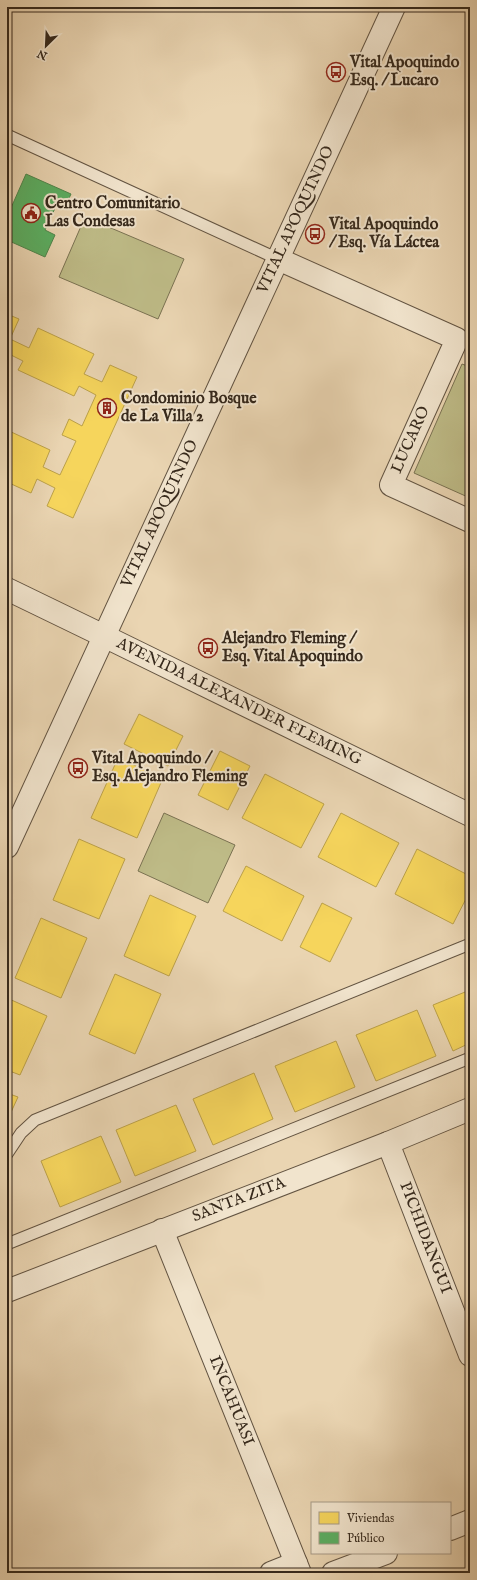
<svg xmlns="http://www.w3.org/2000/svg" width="477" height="1580" viewBox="0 0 477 1580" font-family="'IM FELL English',serif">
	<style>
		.green { fill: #bebb87; stroke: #7a7252 }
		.homes { fill: #f6d55c; stroke: #bca149 }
		.public { fill: #5aae61; stroke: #4f864c }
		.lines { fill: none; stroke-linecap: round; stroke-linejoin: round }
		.service-casing { stroke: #635442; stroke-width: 13 }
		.minor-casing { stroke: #635442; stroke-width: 24 }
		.tertiary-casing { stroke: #635442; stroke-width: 24 }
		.service { stroke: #f1e4cd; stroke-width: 11 }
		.minor { stroke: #f1e4cd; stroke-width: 22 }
		.tertiary { stroke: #f1e4cd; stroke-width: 22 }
		.labels { text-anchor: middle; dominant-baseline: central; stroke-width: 4; stroke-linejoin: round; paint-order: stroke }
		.poi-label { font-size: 16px; font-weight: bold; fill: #36291c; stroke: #f1e4cd; text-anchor: start }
		.street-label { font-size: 16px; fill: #36291c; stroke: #f1e4cd }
	</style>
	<rect width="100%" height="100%" fill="#ead5b2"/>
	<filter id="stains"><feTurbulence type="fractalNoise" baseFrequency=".005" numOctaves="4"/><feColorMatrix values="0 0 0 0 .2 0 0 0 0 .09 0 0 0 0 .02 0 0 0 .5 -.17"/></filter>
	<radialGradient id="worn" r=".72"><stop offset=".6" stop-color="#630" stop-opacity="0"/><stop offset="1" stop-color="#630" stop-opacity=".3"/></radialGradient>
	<g class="green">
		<path d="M85,217L184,259L158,319L59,277Z"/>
		<path d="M462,364L470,367V498L414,473Z"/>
		<path d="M164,813L235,845L208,903L138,871Z"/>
	</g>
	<g class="homes">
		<path d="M7,314L19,319L10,339L29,348L38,328L94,354L84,374L102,382L110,365L137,377L73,518L47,506L55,488L37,479L31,493L7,482V430L50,450L43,467L60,475L76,441L62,435L69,419L82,426L96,395L79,386L74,396L18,370L23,361L7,353Z"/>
		<path d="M139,714L183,736L168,766L124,744Z"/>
		<path d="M220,751L250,766L228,810L198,795Z"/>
		<path d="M118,758L163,778L137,838L91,818Z"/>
		<path d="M265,774L324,804L301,848L242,818Z"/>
		<path d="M341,813L399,843L376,887L318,857Z"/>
		<path d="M79,839L125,859L99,919L53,900Z"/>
		<path d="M417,849L470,876V891L453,924L395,894Z"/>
		<path d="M246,866L304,896L282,941L223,911Z"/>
		<path d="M150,895L196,916L169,976L124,956Z"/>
		<path d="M322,903L352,918L330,962L300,947Z"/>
		<path d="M41,918L87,938L61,998L15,978Z"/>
		<path d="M115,974L161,994L135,1054L89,1034Z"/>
		<path d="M470,990V1043L453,1051L433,1005Z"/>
		<path d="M7,998L47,1016L20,1075L7,1070Z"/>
		<path d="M417,1010L436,1056L376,1081L356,1035Z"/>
		<path d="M336,1041L355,1087L295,1112L275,1066Z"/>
		<path d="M254,1073L273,1119L213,1145L193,1099Z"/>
		<path d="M7,1093L18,1097L7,1121Z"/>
		<path d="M176,1105L196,1151L135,1176L116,1130Z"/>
		<path d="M101,1136L121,1182L60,1207L41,1161Z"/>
	</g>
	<path class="public" d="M26,174L71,194L64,209L56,206L45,230L55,235L45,257L7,240V217Z"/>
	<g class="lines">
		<defs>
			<g id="service">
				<path d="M7,135L278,259"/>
				<path d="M7,1154L21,1133L35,1120L470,944"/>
				<path d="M7,1244L470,1058"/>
			</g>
			<g id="minor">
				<path d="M278,259L457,339L391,485L470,521"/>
				<path d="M7,589L104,636"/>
				<path d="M388,1143L470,1355"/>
				<path d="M162,1230L300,1573"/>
				<path d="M7,1291L388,1143L470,1109"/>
				<path d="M450,1529L470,1521"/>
				<path d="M271,1573L296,1563"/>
				<path d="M333,1573L386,1553"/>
			</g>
			<g id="tertiary">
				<path d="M104,636L470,815"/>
				<path d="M7,847L394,7"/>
			</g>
		</defs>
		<use href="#service" class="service-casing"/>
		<use href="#minor" class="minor-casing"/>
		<use href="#tertiary" class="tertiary-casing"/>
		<use href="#service" class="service"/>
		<use href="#minor" class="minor"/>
		<use href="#tertiary" class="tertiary"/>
	</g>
	<defs>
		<symbol id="bus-ring" viewBox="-11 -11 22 22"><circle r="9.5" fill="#f1e4cd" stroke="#8f2418" stroke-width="1.5"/><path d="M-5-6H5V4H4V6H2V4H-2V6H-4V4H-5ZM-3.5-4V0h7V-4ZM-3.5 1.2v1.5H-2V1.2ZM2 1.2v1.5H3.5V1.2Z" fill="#8f2418"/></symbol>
		<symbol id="civic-ring" viewBox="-11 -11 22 22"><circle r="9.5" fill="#f1e4cd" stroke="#8f2418" stroke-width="1.5"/><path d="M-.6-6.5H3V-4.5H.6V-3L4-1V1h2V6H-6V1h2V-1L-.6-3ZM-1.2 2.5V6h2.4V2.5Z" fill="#8f2418"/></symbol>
		<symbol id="building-ring" viewBox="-11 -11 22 22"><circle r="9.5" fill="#f1e4cd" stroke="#8f2418" stroke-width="1.5"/><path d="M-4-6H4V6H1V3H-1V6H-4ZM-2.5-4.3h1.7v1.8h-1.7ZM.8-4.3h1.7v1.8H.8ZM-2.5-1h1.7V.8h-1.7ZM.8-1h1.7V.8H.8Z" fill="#8f2418"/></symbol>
	</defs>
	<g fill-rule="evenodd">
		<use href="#bus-ring" x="325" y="61" width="22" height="22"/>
		<use href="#civic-ring" x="20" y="202" width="22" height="22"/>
		<use href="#bus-ring" x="304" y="223" width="22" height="22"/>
		<use href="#building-ring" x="96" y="397" width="22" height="22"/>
		<use href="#bus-ring" x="197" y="637" width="22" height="22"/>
		<use href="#bus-ring" x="67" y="757" width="22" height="22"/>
	</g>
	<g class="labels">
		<g class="poi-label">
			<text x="350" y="63">Vital Apoquindo<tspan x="350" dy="18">Esq. / Lucaro</tspan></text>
			<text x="45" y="204">Centro Comunitario<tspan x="45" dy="18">Las Condesas</tspan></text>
			<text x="329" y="225">Vital Apoquindo<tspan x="329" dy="18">/ Esq. Vía Láctea</tspan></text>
			<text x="121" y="399">Condominio Bosque<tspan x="121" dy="18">de La Villa 2</tspan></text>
			<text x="222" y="639">Alejandro Fleming /<tspan x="222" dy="18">Esq. Vital Apoquindo</tspan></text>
			<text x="92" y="759">Vital Apoquindo /<tspan x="92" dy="18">Esq. Alejandro Fleming</tspan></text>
		</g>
		<g class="street-label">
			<text transform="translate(296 220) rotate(-65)">VITAL APOQUINDO</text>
			<text transform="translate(411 440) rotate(-66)">LUCARO</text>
			<text transform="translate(160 514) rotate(-65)">VITAL APOQUINDO</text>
			<text transform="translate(239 702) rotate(26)">AVENIDA ALEXANDER FLEMING</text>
			<text transform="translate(239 1200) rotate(-21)">SANTA ZITA</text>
			<text transform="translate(425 1238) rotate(69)">PICHIDANGUI</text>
			<text transform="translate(231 1401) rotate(68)">INCAHUASI</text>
		</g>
	</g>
	<rect width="477" height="1580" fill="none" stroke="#ead5b2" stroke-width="24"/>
	<rect x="8" y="8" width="461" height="1564" fill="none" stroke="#36291c" stroke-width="2"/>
	<rect x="12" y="12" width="453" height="1556" fill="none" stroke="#36291c"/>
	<rect x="311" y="1502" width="140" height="52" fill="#f1e4cd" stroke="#a69986"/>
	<rect x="319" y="1512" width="20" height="12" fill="#f6d55c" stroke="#a69986"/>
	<text x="347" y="1522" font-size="12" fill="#36291c">Viviendas</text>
	<rect x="319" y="1532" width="20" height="12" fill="#5aae61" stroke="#a69986"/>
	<text x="347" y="1542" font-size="12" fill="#36291c">Público</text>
	<g transform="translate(46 46) rotate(204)" stroke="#f1e4cd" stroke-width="3" paint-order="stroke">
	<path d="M0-3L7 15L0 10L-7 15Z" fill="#36291c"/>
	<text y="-6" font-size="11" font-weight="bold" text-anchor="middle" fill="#36291c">N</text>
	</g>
	<rect width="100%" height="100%" filter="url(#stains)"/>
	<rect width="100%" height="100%" fill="url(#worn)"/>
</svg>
